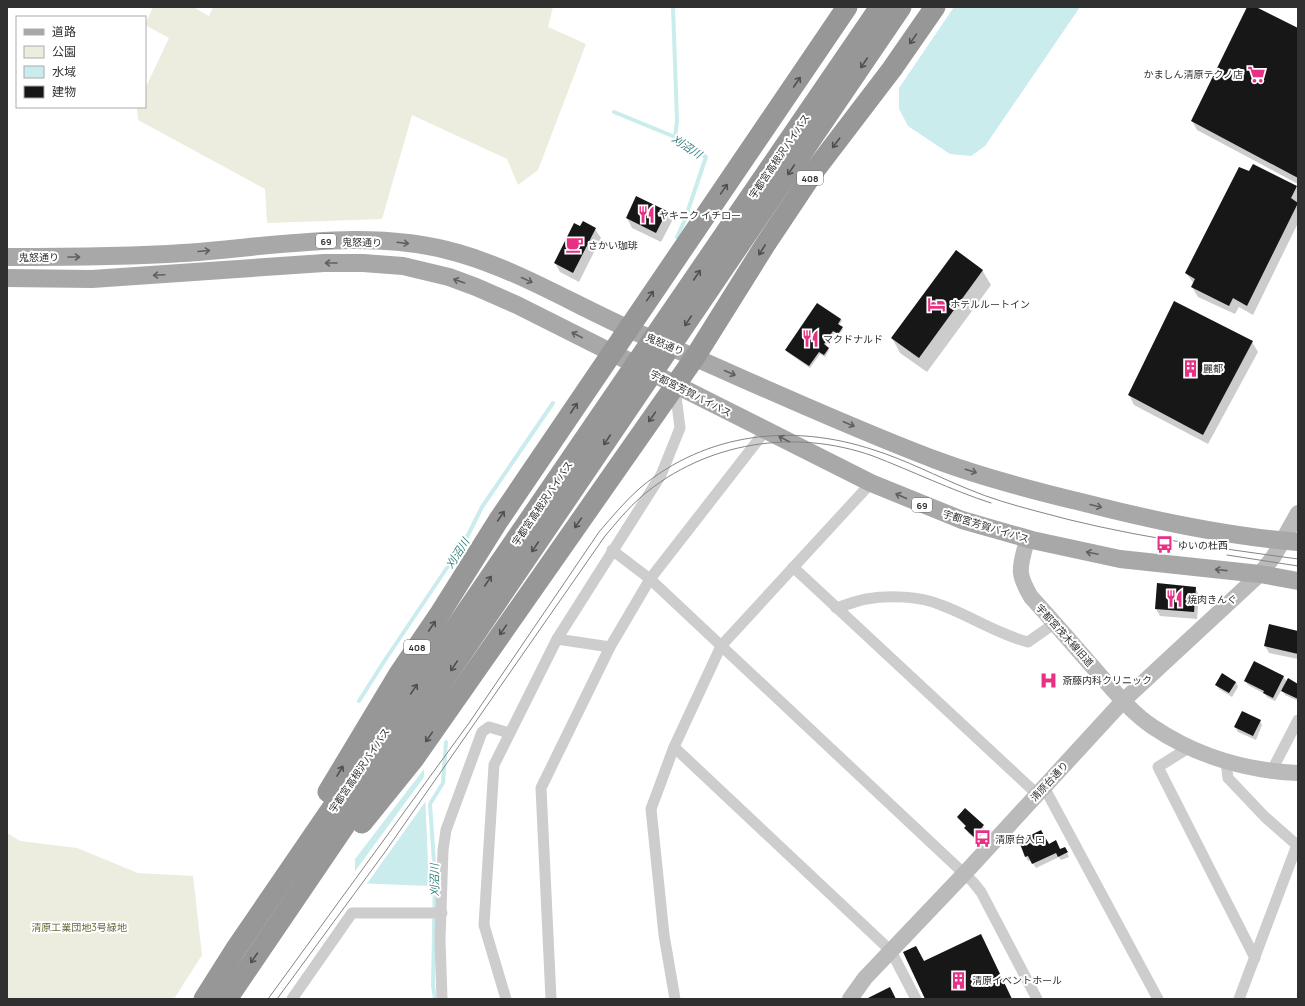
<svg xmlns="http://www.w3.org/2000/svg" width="1305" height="1006" viewBox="0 0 1305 1006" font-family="Manrope,'Noto Sans JP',sans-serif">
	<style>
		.green { fill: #ecedde }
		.water { fill: #caeced }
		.pier { fill: #fff }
		.shadow { fill: #0003 }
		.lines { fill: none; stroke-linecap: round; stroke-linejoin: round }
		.stream { stroke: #caeced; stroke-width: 4 }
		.building { fill: #171717 }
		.street { stroke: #cdcdcd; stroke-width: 11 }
		.secondary { stroke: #bababa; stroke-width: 16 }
		.primary { stroke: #a8a8a8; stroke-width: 18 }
		.highway { stroke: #979797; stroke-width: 21 }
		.tram { stroke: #858585; stroke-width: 1 }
		.oneway { stroke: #4f4f4f }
		.oneway2 { stroke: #606060 }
		.labels { text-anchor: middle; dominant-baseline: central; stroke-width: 4; stroke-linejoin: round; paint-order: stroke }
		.shield { fill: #fff; stroke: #6e6e6e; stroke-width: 1 }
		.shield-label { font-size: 9px; font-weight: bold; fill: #303030 }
		.poi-label { font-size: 10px; fill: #303030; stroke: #fff; text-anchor: start }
		.street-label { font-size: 10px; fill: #303030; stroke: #fff }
		.park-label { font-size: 10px; fill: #656d3c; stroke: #fff }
		.water-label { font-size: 11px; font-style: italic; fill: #368080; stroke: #fff }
	</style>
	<rect width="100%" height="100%" fill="#fff"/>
	<g class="green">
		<path d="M153,7H193L209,16L213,7H553L548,27L586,44L538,170L518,185L507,159L412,115L382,219L267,223L265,189L138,120L137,107H145V89L169,38L145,25Z"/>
		<path d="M7,833L20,841L77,848L138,873L193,876L202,955L174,999H7Z"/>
	</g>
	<g class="water">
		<path d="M954,7H1080L985,146L971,156L950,154L908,126L899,109V88Z"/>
		<path d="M424,769L429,886L355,883V859Z"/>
	</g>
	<path class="pier" d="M427,773L428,798L366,885L354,884L353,874Z"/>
	<g class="shadow">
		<path d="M1248,7H1253L1298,29V184L1197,130L1192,121Z"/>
		<path d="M1296,187L1298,190V223L1253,315L1239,307L1235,314L1198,297L1192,287L1194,284L1186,273Z"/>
		<path d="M667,212L672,221L661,242L632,228L627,218Z"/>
		<path d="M581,227L595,229L601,238L579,282L560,272L555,263Z"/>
		<path d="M982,270L991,285L927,372L900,353L892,338Z"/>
		<path d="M1175,302L1252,342L1258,352L1208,444L1134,405L1129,395Z"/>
		<path d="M841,319L842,321L839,325L843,329L839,335L835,332L825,346L829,350L825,357L820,354L810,368L787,352L786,350Z"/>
		<path d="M1195,588L1199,595L1197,619L1160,616L1156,609Z"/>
		<path d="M1298,632V659L1269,653L1265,646Z"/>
		<path d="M1283,676L1287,682L1298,685V701L1285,695L1282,689L1275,701L1267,697L1265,694L1248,685L1245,681Z"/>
		<path d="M1236,682L1238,687L1232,697L1219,689L1216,685Z"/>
		<path d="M1260,721L1262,725L1256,740L1238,732L1235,727Z"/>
		<path d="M965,809L986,830L977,841L968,833L966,827L958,818Z"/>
		<path d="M1048,845L1060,850L1065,848L1069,857L1061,860L1059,857L1036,868L1031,860L1028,861L1026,857Z"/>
	</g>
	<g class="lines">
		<g class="stream">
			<path d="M673,7L677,121L675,137"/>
			<path d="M614,112L675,137L706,157L684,222L677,237"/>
			<path d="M359,701L385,660L465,541L482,507L553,403"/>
			<path d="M435,999L433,986L435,877L430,804L443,783L446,742"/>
		</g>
	</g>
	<g class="building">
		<path d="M1247,7H1256L1298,28V178L1191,121Z"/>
		<path d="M1253,164L1297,186L1291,198L1298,203L1247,306L1233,298L1229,306L1191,287L1195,279L1185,273L1239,167L1249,171Z"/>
		<path d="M636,196L667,211L656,233L626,218Z"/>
		<path d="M583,221L596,228L573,273L554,263L574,223L580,226Z"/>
		<path d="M956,250L983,270L919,358L891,338Z"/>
		<path d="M1174,301L1253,341L1203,435L1128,395Z"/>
		<path d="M817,303L841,319L838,324L843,327L838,334L833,331L824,344L829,348L824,355L819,352L809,366L785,350Z"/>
		<path d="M1157,583L1196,587L1194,612L1155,609Z"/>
		<path d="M1269,624L1298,631V654L1264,646Z"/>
		<path d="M1254,661L1284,676L1273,698L1263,693L1264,691L1244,681Z"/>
		<path d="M1222,673L1236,682L1229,693L1215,685Z"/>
		<path d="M1288,678L1298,684V699L1281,691Z"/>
		<path d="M1242,711L1261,720L1253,736L1234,727Z"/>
		<path d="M965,808L984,825L974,837L964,828L966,826L957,817Z"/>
		<path d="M1041,830L1049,844L1056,840L1060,849L1065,847L1068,852L1058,857L1056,853L1032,864L1028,856L1025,857L1019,841Z"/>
		<path d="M981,934L1012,999H925L903,952L916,946L924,961Z"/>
		<path d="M890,987L896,999H866Z"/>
	</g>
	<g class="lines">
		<g class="street">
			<path d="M612,550L650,579L973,882L981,892L1037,999"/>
			<path d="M793,567L1037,794"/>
			<path d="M836,608C846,605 856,601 866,599C889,595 920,596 941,605C971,616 997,634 1028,642L1055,623"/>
			<path d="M557,639L610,647"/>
			<path d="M674,747L891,951L916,999"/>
			<path d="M1190,747L1158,767L1255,958"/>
			<path d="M1226,762L1228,778L1265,817L1298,846"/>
			<path d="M1271,772L1298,720"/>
			<path d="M1044,787L1158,999"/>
			<path d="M292,999L352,913H442"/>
			<path d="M442,999L440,940L443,850L446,830L482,732L489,727L509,733"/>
			<path d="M506,999L484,925L494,765L557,639L661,475L680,428L675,388"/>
			<path d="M551,999L541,788L610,647L650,579L766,430"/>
			<path d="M675,999L664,935L651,809L674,747L721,646L871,483"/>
			<path d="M1239,999L1297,845"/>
		</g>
		<g class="secondary">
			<path d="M1027,539C1021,567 1015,570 1031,597C1054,622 1076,648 1099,674C1115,692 1132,713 1153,727C1196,756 1247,771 1298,773"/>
			<path d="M850,999L865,978L965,873L1123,701L1260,574L1274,556L1298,513"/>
		</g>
		<g class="primary">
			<path d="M7,257C66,257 124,257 183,253C273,247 370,227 458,253C521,271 578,307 638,333C737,375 835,422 936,460C984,478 1035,491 1085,503C1155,521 1226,536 1298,542"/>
			<path d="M7,278L92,279L324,263H363L403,266L449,277L476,287L517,305L871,483L962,520L1032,540L1120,559L1260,574L1298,581"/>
		</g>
		<g class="highway">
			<path d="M328,792L399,674L439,615L498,521L847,7"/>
			<path d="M362,823L413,760L695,357L765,245L815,170L892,69L935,7"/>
			<path d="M204,999L235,950L880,7"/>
			<path d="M227,999L901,7"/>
		</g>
		<g class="tram">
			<path d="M1227,555L1298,566"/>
			<path d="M268,999L469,723L599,532C612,517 625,501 640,488C707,432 793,423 874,450C906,460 936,476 968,489C989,498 1013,505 1036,511C1121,535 1210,547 1298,559"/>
			<path d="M277,999L385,852L605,536C617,522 628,508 642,496C706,442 794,428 873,456C912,471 951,490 991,503"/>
		</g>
	</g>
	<defs><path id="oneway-shaft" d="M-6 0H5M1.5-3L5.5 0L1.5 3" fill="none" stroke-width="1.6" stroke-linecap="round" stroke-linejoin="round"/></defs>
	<g class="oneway">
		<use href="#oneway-shaft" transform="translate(913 39) rotate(125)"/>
		<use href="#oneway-shaft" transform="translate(864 63) rotate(124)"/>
		<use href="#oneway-shaft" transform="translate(797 82) rotate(-56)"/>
		<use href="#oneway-shaft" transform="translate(836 143) rotate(127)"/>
		<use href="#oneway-shaft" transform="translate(791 170) rotate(124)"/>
		<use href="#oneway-shaft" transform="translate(724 189) rotate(-55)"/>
		<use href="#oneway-shaft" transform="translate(762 250) rotate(122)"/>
		<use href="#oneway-shaft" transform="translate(697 275) rotate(-56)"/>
		<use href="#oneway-shaft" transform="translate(650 296) rotate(-55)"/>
		<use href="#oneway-shaft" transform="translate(688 321) rotate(124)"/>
		<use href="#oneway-shaft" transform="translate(574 408) rotate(-56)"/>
		<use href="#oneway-shaft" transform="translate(652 417) rotate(125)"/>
		<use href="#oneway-shaft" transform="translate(607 440) rotate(124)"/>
		<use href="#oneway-shaft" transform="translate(501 516) rotate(-56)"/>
		<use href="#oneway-shaft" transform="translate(578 523) rotate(125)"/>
		<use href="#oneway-shaft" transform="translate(535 547) rotate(124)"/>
		<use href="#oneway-shaft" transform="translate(488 581) rotate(-56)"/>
		<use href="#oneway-shaft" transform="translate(432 626) rotate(-56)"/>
		<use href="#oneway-shaft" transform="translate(503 630) rotate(125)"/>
		<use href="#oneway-shaft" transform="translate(454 666) rotate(124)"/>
		<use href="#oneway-shaft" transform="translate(414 689) rotate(-56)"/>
		<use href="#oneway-shaft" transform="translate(429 737) rotate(125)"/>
		<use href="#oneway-shaft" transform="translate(340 771) rotate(-59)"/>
		<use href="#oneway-shaft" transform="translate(254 958) rotate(125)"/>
	</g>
	<g class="oneway2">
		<use href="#oneway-shaft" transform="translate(403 243) rotate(7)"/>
		<use href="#oneway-shaft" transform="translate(204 251) rotate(-5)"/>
		<use href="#oneway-shaft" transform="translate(74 257)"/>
		<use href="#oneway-shaft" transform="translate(331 263) rotate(-180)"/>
		<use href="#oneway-shaft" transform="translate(159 275) rotate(177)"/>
		<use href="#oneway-shaft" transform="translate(527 280) rotate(25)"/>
		<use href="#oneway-shaft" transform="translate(459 281) rotate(-161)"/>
		<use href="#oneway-shaft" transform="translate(577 335) rotate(-153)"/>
		<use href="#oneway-shaft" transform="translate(730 373) rotate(24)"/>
		<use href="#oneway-shaft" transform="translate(849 424) rotate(23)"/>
		<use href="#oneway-shaft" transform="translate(784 439) rotate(-153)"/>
		<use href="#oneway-shaft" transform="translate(971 471) rotate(17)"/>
		<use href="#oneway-shaft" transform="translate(901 496) rotate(-156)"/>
		<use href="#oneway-shaft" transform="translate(1096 506) rotate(14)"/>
		<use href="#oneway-shaft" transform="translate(1092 553) rotate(-168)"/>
		<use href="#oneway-shaft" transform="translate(1221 570) rotate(-174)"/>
	</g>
	<defs>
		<symbol id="supermarket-bare" viewBox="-9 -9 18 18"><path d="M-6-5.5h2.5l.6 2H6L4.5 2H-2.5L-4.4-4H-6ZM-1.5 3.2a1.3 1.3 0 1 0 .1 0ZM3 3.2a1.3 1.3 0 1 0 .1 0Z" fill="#e73184" stroke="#fff" stroke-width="2.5" paint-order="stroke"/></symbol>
		<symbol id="restaurant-bare" viewBox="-9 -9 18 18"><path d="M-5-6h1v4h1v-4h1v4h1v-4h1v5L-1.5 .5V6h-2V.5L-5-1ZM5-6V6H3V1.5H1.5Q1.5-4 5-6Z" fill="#e73184" stroke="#fff" stroke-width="2.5" paint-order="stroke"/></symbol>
		<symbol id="cafe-bare" viewBox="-9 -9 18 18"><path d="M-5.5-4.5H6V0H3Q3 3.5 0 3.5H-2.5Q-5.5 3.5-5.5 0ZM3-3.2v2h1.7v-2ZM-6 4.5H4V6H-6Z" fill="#e73184" stroke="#fff" stroke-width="2.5" paint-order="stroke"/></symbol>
		<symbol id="hotel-bare" viewBox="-9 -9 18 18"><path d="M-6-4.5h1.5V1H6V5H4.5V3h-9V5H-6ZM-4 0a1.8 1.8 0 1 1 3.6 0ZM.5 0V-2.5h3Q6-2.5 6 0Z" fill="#e73184" stroke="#fff" stroke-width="2.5" paint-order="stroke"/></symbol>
		<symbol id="building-bare" viewBox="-9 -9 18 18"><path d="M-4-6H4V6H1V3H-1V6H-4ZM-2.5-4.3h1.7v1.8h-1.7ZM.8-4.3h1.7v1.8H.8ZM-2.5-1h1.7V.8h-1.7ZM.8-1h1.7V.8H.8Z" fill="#e73184" stroke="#fff" stroke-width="2.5" paint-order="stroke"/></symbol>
		<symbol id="bus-bare" viewBox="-9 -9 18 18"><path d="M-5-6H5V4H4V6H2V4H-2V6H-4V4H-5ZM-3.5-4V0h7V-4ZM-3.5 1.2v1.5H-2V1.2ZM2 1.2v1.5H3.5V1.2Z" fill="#e73184" stroke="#fff" stroke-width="2.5" paint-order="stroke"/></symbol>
		<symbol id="hospital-bare" viewBox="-9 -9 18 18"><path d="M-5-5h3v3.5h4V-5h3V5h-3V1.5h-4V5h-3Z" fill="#e73184" stroke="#fff" stroke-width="2.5" paint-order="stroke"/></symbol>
	</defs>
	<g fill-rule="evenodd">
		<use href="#supermarket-bare" x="1244" y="62" width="25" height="25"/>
		<use href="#restaurant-bare" x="634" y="202" width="25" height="25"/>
		<use href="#cafe-bare" x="562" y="232" width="25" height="25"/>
		<use href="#hotel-bare" x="924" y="292" width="25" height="25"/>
		<use href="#restaurant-bare" x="798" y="326" width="25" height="25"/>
		<use href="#building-bare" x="1178" y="356" width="25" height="25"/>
		<use href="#bus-bare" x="1152" y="532" width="25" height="25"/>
		<use href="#restaurant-bare" x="1162" y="586" width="25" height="25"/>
		<use href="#hospital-bare" x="1036" y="668" width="25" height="25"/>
		<use href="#bus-bare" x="970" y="826" width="25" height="25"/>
		<use href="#building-bare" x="946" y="968" width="25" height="25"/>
	</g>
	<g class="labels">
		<g class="shield">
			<rect x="797" y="171" width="26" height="14" rx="3"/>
			<rect x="316" y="234" width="20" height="14" rx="3"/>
			<rect x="912" y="498" width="20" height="14" rx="3"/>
			<rect x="404" y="640" width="26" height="14" rx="3"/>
		</g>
		<g class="shield-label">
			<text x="810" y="178">408</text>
			<text x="326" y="241">69</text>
			<text x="922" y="505">69</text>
			<text x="417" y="647">408</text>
		</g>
		<g class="poi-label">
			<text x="1243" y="74" text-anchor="end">かましん清原テクノ店</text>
			<text x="659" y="215">ヤキニク イチロー</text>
			<text x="588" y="245">さかい珈琲</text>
			<text x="950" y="304">ホテルルートイン</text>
			<text x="823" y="339">マクドナルド</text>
			<text x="1203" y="368">麗都</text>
			<text x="1178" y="545">ゆいの杜西</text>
			<text x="1187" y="599">焼肉きんぐ</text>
			<text x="1062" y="680">斎藤内科クリニック</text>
			<text x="995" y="839">清原台入口</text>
			<text x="972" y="980">清原イベントホール</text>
		</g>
		<g class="street-label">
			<text transform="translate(779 156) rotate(-56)">宇都宮高根沢バイパス</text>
			<text transform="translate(362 242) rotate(1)">鬼怒通り</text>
			<text x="39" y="257">鬼怒通り</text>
			<text transform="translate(665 344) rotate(23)">鬼怒通り</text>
			<text transform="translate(691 393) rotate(27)">宇都宮芳賀バイパス</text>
			<text transform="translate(542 503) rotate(-56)">宇都宮高根沢バイパス</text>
			<text transform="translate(986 526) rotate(17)">宇都宮芳賀バイパス</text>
			<text transform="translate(1065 635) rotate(48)">宇都宮茂木線旧道</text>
			<text transform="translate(359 770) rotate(-56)">宇都宮高根沢バイパス</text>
			<text transform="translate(1049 781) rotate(-47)">清原台通り</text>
		</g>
		<g class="park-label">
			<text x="79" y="927">清原工業団地3号緑地</text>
		</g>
		<g class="water-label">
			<text transform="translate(687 146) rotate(33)">刈沼川</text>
			<text transform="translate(457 553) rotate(-58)">刈沼川</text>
			<text transform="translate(434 880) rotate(-91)">刈沼川</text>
		</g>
	</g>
	<rect width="1305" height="1006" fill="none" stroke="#303030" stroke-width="16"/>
	<rect x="16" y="16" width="130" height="92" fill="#ffffff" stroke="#acacac"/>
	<rect x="24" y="29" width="20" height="6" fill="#a8a8a8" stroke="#acacac"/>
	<text x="52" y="36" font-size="12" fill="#303030">道路</text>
	<rect x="24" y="46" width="20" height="12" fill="#ecedde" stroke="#acacac"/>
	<text x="52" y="56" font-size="12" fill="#303030">公園</text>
	<rect x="24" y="66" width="20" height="12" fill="#caeced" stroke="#acacac"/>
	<text x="52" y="76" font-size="12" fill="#303030">水域</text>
	<rect x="24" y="86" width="20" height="12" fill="#171717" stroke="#acacac"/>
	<text x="52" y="96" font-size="12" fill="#303030">建物</text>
</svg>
